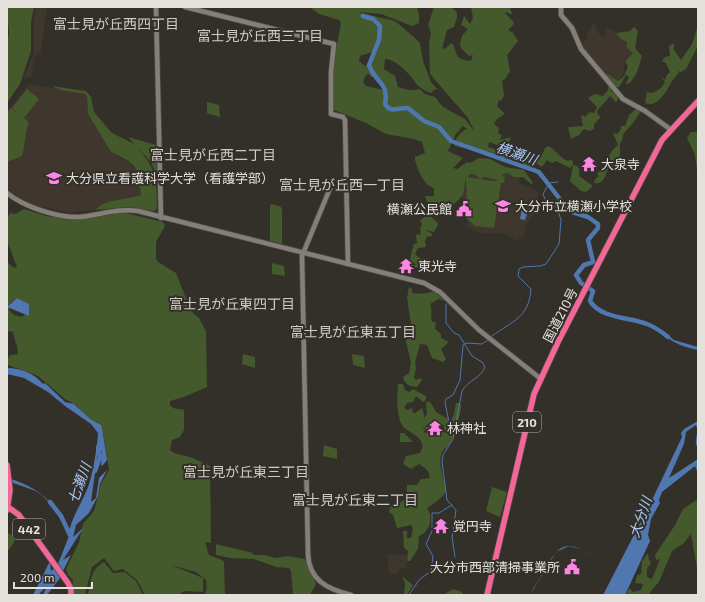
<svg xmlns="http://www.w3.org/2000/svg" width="705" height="602" viewBox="0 0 705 602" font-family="'Exo 2','Noto Sans JP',sans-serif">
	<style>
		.built { fill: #3f372d }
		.green { fill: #44592c; fill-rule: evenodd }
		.water { fill: #5077af }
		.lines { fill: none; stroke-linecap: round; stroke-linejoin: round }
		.stream { stroke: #5077af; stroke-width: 1 }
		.river { stroke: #5077af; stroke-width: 4.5 }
		.secondary-casing { stroke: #4f4c47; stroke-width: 6 }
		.highway-casing { stroke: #4f4c47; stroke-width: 7 }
		.secondary { stroke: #847f79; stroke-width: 4.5 }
		.highway { stroke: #f36698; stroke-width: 5.5 }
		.labels { text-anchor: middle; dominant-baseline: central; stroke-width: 4; stroke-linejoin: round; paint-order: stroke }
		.shield { fill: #332f29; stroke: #afaca7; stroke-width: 1 }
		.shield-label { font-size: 12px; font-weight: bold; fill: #e4e1dd }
		.poi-label { font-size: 13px; fill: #e4e1dd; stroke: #332f29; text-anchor: start }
		.street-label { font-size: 13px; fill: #e4e1dd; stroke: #332f29 }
		.neighbourhood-label { font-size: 14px; fill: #cfcac3; stroke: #332f29 }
		.water-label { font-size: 14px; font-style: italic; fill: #aacbfb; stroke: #332f29 }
	</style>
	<rect width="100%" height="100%" fill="#332f29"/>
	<g class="built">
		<path d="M36,7H47L41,51L35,56L31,77L24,78L34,52V19Z"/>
		<path d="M593,24H595L598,33L605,37L606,29L613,30L620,36L621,41L626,42L635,53L624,63V72L619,81L614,80L599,69L580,46L588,37L586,35Z"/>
		<path d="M29,84L85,94L87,97L88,114L111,152L113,154L127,161L137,171L141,195L115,200L104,204L95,210L70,213L29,204L7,189V111Z"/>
		<path d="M501,173L515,174L521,177L518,183L538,191L537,210L526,225L524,236L516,241L509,236L499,233L488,234L479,232L469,228L464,223L467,224L469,221L467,220L468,199H462V179L465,174L478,175L484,178Z"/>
		<path d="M389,554L407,555V568H400L398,573L389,574L387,555Z"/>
	</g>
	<g class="green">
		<path d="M7,7H34L31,22V51L20,84L7,103V44L9,34Z"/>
		<path d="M310,7H417L419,14V23L412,26L381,14L357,12L395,21L414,37L420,43L423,61L431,82L437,89L433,90L432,93C426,92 421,88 417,85C412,76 395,58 385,59L384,69L395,76L398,87C406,90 413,91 420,89L425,94L435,97L442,106L450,111L465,119L475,132L468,118L430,74L429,43L431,33L428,25L434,7H451L457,12V18L454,27L447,30L442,49L446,48L451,43L453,44C458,57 456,59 471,61L473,55L469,56L461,48L460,43L462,36L468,29L461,25L464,16L470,24L473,18L471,7H510L512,14H510L506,12L505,13L514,22L513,25L508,30L513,33L518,41L507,55L510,71L506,78L502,81L504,96L501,101L499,100L497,106L505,114L497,119L494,124L499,128L498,133L502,135L500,140L511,137L508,145L518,153L489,142L488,147C505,152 536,162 544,178H540C529,160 475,151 455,146L454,143C456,138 462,130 467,129L463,126L456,134L448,151L463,158L453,168L457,169L467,162L470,163L479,158L490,159L505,167L524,170L533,183L531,184L523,177H514L508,173L503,174L502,176L505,177L504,183H501L494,228L475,226L467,219L466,176L463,195L454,204L435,205L421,214L428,204L425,196H434V188C423,185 418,170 415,160V157L425,153L422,142L414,139L386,134L366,123L334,110L333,66L341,23L339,20L319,14ZM372,52L374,55L371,65L375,75L370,71L369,64L365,66L359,61L360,56ZM369,74L371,77H377L379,80L376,81L377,82L384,90L366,86L363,82L366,75ZM470,174L476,175L480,179L484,177L498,180L493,181L467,177Z"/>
		<path d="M127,16L139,19V29L128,27Z"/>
		<path d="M698,25V46L686,69L681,72L679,71C678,75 675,77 672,81C667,91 657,109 645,103L647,92L653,93L661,88L665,82L661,77L666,80V76L670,72L666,63L662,61L665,57L670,56L669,46L674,43V50L681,60L692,44Z"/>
		<path d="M634,27L638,31L635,48L642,56C639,66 637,77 628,84L626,83L629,77L626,75L619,87H615L602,71L618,81L624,76L628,66L625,62L633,53L627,48V42L622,40L616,33L630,31Z"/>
		<path d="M608,84L612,86L611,92L616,90L618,100L616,102L610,96L597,111L598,115L601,117L594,124V129L590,131L584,129L579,135L571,139L568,127L583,126L581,116L583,115L585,117L590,112L594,113L597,107L588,98L595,94L603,96L608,90Z"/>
		<path d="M51,86L86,91L91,97L94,112L112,133L134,144L128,137L156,145L157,172H155L151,162L136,146C156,169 157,177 157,206L156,210L153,211L129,207L95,210C107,198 126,200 141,195L137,171L134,166L127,160L111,152L88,114L87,97L85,94L60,90Z"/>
		<path d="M27,89L39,99L24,118L29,123C25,130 24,154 22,156C18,158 11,160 7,162V113L11,108L20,115L12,108Z"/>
		<path d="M207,102L219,105L220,117L207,113Z"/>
		<path d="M637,108L640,112C637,120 624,132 623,135C623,138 621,142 620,144C619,157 624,156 612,167H609C605,174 605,185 594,183L595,179L599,176L597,174L607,164C607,156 612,150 618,145L613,133L617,134L620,131L621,126H625L629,115Z"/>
		<path d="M691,132H698V178L695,155L687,138Z"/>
		<path d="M548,146C557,150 559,158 568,161L570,160L573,161V165L580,167L579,176L593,186L586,192L581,191L570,181L573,165L570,168L556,161L552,163L547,160L542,167L524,156L526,151L534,156L542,155L545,148Z"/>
		<path d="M272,204L281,207L282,209V244L270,241V205Z"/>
		<path d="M24,209L46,216L72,219L125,213L163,222L165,226L156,242V259L158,262L176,273L191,311L199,318L206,331L207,387L184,397L170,401V405C174,409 177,410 183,409L184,411V430L180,437L172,440L170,450L174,453L193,458L210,466L211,543L205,542L209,555L222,560L224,562L225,595H205L207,588L206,580L196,572L171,565L203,578V592L185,591L177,595H145L137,580L123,569L114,571L104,558L92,567L85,595H71L73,580L68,575L66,569L79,542L83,524L94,511L101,484L109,470L102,427L97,422L90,421L76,405L65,399L38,376L8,365V358L11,355L18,354C18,344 14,341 13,332L7,331V262L14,268L17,267L7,241V217L11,213L15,214ZM17,298L29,304V310L22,317L14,315L9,310L10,303Z"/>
		<path d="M425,217H431L437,222L438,225L434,232L426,230L432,234V236L427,237L425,241L426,247L418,248L415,254L421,259L423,264L418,266L417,268L412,265L410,269L412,274L410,275C407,270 412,250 414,244L417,243L416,235L421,234L420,229L422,224L420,220Z"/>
		<path d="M272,263L284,266L285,276L272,274Z"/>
		<path d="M409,287L412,289V293C419,294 428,294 434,291L444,300V301L439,299L430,304C433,310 430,316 432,322H436L435,329L441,334V338L449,342L441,349L446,359L443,362L432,358L427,345L420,344L415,362L416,368L414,378L416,380L420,378L422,380L417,387C410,387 404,384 403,377L409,373L411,362L406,342L411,324L407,298Z"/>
		<path d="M243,354L255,357V368L242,364Z"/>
		<path d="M352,354L364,356L365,368L353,365Z"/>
		<path d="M398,384H403L405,390L409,392L413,389L426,396V400L423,402L416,396L413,402L407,403L404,408L408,410L412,408L413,413H415L422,408L425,418L427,413L426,403L428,401L431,403L436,412L451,421L454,414L456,403H459L461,405C461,414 455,435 450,443C447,448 442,449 441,455C438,467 445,480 446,492C443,497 431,506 427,508C433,516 431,532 419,536L418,549L410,561H407L408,551L404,548L403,531H407V538H411L413,528L411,525L397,528L393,515L389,512L390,508L392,506L396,508L397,504L406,499L407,485H417L421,479L430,478C429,470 425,468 419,464L411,469L403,464L406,456L420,453C430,437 406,433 402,425C396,414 397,396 398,384ZM437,423L441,424L445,430L438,431L436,435L427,432L422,426L428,430L435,429L437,426L432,424Z"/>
		<path d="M400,433H404L413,442H400Z"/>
		<path d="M324,445L337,449V459L323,456Z"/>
		<path d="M492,487L507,492L500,517L486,511Z"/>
		<path d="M698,499V574L691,534L684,543L672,551L659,582L650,592V595H626L629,588L633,592L641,590L643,584L635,583L637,575L641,574L642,561L648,553L649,560L651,563L647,569V577L652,579L660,559L656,560L655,555L675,525L683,509Z"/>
		<path d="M7,533L11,534L15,541L8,551Z"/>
		<path d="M216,544L253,553V555H264L276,558L288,556L305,559L316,584L310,595H293L291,571L289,568L276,567L254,559L230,558L216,555Z"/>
		<path d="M104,562L113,573L125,572L136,581L143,595H87C93,581 88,571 104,562Z"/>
		<path d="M402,576L413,585L407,595H404L405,583Z"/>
		<path d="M453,589L462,592L463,595H443Z"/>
	</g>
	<g class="water">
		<path d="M522,208L529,209L525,220L520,219Z"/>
		<path d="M17,298L29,304V316L7,307Z"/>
		<path d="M665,333L674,340L698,347V350C684,347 677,345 664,335Z"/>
		<path d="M7,368C20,368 34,373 43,384L45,383L65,402L74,404L90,419L101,425L102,428L107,460L103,465L101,466L102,452L100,450L98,451L91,502L96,498L99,478L107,470L100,484L98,496L89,513L76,525L73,537L82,529H84L82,530L63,560L71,555L63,571L58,564L69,536C63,523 49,495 33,490C25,487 16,484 7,481V478C26,483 45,493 55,509C57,512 62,514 63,518C66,523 64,528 69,532C72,518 79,507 85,494C92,482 97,448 98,433L91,424L65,406L48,392L24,378L7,374Z"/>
		<path d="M698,421V446L696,445C695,438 699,432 696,425L686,432L684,444L669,478L698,459V474L695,466L662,492L659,500L660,503L651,519L648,535L650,541L625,595H603L652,500L682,437L681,433L684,429Z"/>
		<path d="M569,546L556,552L530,595C534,586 540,579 544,571C558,546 564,538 592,555L581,549Z"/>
		<path d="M50,561L51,571L55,567L61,575L60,578L47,595H43L47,586L38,595H33Z"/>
	</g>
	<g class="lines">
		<g class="stream">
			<path d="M446,304V323L454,333L459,335L472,356L482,362L485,367C480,379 468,380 462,391L453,439L443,455L442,462L447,500L456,510L452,537L455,557"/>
			<path d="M492,336C512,321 529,318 531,289L518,276L519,269L523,267L540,266L546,264L559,244L561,220L557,208L545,199L543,194L549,183L558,182"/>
			<path d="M449,423L445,402L446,399L453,395L460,380L463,345L467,343L482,344L488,340"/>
			<path d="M409,595L419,580L431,571L433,556L426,544L432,531V513H439L452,505"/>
		</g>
		<g class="river">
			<path d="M363,16L373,19L380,26L379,40L369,65C376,84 389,82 385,104C391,114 399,107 408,108L424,121L439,127L451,141L539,172L569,211L588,217L598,224V228L588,240L593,262L584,265L576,275L581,283L593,291L590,301C601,319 630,317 647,324C655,327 662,332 668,337"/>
			<path d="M95,471L100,457L98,447"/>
			<path d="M50,502L61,516L70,535"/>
		</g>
		<defs>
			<g id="secondary">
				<path d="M156,7L161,218"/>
				<path d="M185,7L334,44L331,72V114L343,117L345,120L348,264"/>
				<path d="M561,7V15L572,28L581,49L623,99L645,111L670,129"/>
				<path d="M331,186L302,256L308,554C309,580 327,589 351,595"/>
				<path d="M7,193C24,207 58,218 80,217C99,215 118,208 138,211L424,283L440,292L479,330L541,379"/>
			</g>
			<g id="highway">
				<path d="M7,465L10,490L7,510"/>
				<path d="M8,507L19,515L68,583L71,589V595"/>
				<path d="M487,595L534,394L558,342L662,140L698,101"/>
			</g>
		</defs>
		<use href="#secondary" class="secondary-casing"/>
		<use href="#highway" class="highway-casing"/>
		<use href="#secondary" class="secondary"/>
		<use href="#highway" class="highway"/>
	</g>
	<defs>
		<symbol id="temple-bare" viewBox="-9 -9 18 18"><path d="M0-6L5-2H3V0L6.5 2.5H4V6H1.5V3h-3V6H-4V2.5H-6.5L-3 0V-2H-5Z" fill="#fc86e3" stroke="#332f29" stroke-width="2.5" paint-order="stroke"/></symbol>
		<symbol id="university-bare" viewBox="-9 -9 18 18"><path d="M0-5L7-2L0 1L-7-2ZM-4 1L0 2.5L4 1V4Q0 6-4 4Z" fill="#fc86e3" stroke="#332f29" stroke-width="2.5" paint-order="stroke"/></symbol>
		<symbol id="school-bare" viewBox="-9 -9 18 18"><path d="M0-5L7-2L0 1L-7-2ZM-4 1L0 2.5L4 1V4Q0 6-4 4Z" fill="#fc86e3" stroke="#332f29" stroke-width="2.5" paint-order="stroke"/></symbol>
		<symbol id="civic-bare" viewBox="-9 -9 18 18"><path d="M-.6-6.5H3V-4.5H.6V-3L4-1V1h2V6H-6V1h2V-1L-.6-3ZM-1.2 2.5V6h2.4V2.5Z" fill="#fc86e3" stroke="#332f29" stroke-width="2.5" paint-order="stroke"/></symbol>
	</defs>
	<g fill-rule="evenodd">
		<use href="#temple-bare" x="578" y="153" width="22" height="22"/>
		<use href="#university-bare" x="43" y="167" width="22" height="22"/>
		<use href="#school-bare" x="492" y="195" width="22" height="22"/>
		<use href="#civic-bare" x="453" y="198" width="22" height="22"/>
		<use href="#temple-bare" x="395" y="255" width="22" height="22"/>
		<use href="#temple-bare" x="424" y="417" width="22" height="22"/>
		<use href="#temple-bare" x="430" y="515" width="22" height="22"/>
		<use href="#civic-bare" x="561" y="556" width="22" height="22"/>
	</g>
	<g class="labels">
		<g class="shield">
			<rect x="513" y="412" width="28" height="20" rx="3"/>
			<rect x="13" y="519" width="32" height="20" rx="3"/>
		</g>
		<g class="shield-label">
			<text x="527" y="422">210</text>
			<text x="29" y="529">442</text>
		</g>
		<g class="poi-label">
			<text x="601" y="164">大泉寺</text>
			<text x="66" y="178">大分県立看護科学大学（看護学部）</text>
			<text x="515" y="206">大分市立横瀬小学校</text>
			<text x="452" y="209" text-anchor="end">横瀬公民館</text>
			<text x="418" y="266">東光寺</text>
			<text x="447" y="428">林神社</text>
			<text x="453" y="526">覚円寺</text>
			<text x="560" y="567" text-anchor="end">大分市西部清掃事業所</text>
		</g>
		<g class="street-label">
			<text transform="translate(560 315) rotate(-63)">国道210号</text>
		</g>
		<g class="neighbourhood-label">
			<text x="116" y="23">富士見が丘西四丁目</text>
			<text x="260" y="35">富士見が丘西三丁目</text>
			<text x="213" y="154">富士見が丘西二丁目</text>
			<text x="342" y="184">富士見が丘西一丁目</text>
			<text x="232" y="303">富士見が丘東四丁目</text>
			<text x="353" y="331">富士見が丘東五丁目</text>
			<text x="246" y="471">富士見が丘東三丁目</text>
			<text x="355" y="499">富士見が丘東二丁目</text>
		</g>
		<g class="water-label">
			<text transform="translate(517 153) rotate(19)">横瀬川</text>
			<text transform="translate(79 483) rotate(-70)">七瀬川</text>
			<text transform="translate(640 517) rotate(-71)">大分川</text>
		</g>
	</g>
	<rect width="705" height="602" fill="none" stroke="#e4e1dd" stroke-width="16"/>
	<path d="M14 582v6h78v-6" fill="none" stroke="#e4e1dd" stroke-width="2"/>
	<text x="20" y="582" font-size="12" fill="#e4e1dd" stroke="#332f29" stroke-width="3" paint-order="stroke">200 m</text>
</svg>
